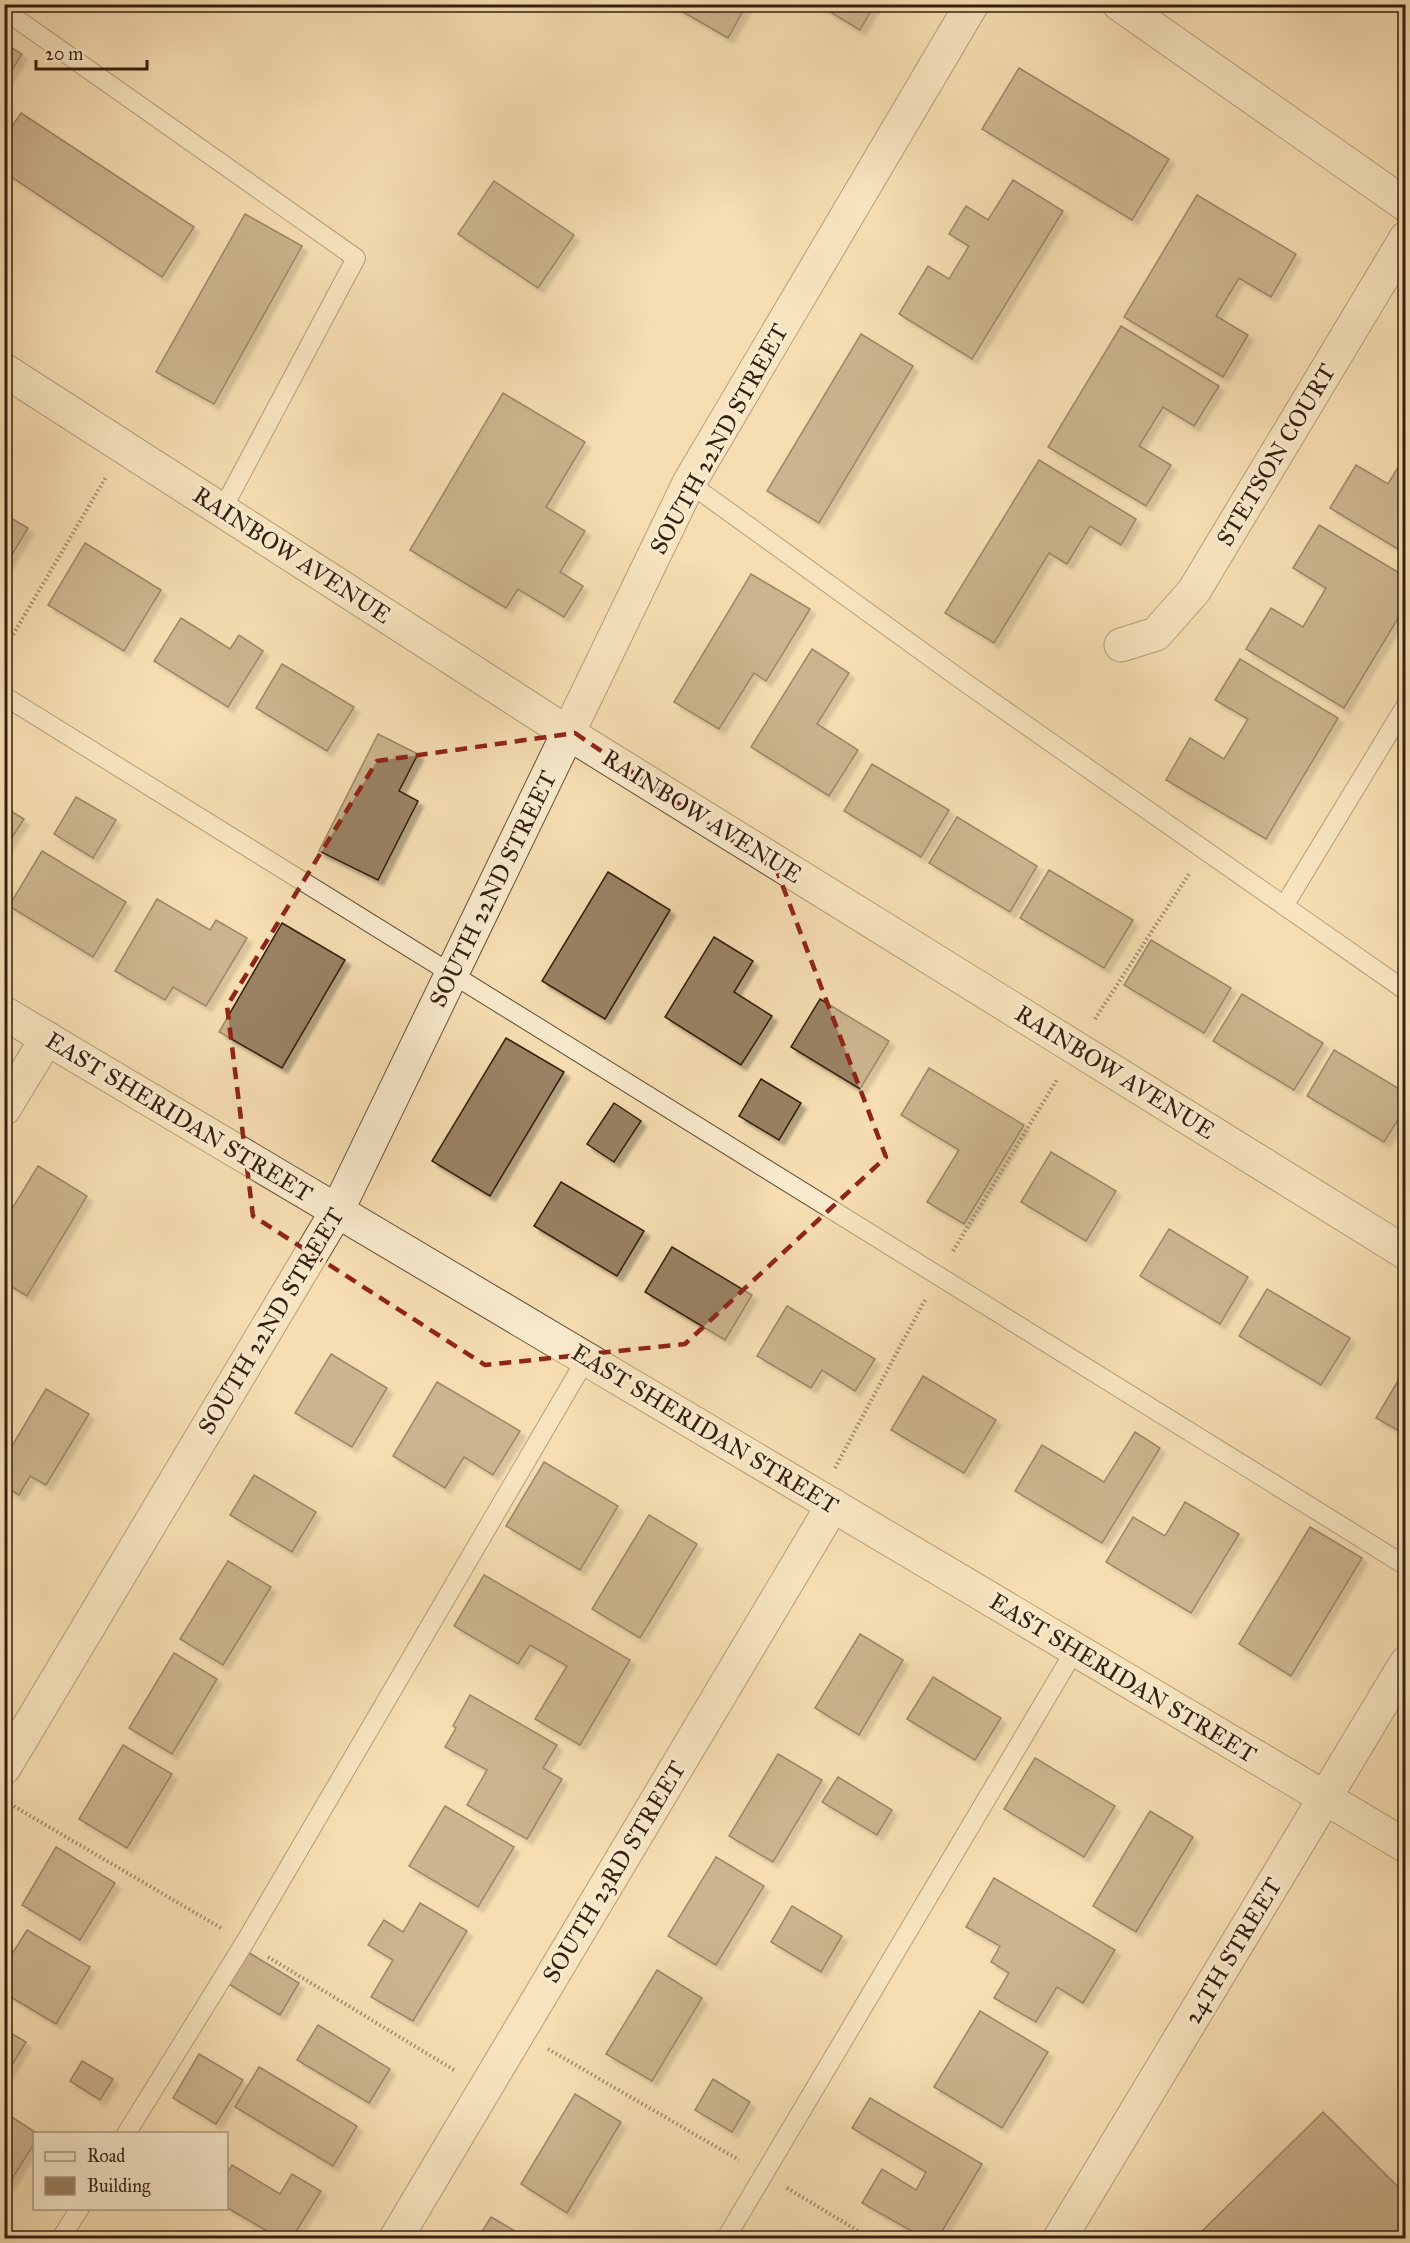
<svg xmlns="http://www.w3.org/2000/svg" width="1410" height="2243" viewBox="0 0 1410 2243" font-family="'IM FELL Great Primer',serif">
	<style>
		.building { fill: #998263; stroke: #341f0e; stroke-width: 1.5; filter: url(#shadow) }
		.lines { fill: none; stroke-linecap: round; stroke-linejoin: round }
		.service-casing { stroke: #644f37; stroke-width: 20 }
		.minor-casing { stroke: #644f37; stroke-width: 35 }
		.tertiary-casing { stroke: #644f37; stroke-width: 35 }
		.path { stroke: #341f0e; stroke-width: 4; stroke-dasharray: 1.5 3; stroke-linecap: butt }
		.service { stroke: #f9eacd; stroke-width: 18 }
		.minor { stroke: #f9eacd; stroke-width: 33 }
		.tertiary { stroke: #f9eacd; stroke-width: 33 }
		.marked { fill: none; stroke: #8f2418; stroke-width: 4.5; stroke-dasharray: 12 8; stroke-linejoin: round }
		.labels { text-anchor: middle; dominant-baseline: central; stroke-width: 6; stroke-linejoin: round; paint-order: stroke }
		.street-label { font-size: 24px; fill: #341f0e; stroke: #f9eacd }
	</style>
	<defs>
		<filter id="shadow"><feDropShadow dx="5.5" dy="5.5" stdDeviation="1.5" flood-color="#0004"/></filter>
	</defs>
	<rect width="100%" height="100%" fill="#f6deb2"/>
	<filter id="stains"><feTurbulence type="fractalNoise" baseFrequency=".00333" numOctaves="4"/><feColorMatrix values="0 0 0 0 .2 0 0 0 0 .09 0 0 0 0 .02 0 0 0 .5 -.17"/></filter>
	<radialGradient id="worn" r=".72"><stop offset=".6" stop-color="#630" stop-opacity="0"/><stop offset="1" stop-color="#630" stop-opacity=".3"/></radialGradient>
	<g class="building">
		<path d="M669,4H747L728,38Z"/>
		<path d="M817,4H875L860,30Z"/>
		<path d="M4,43L22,54L4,83Z"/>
		<path d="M1019,68L1169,159L1132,220L982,129Z"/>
		<path d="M21,113L194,227L162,277L4,172V138Z"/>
		<path d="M1013,180L1063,211L972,359L899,314L928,266L949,279L969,246L949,234L966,206L988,220Z"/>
		<path d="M494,181L574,235L538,288L458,234Z"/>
		<path d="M1197,195L1296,254L1271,297L1239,278L1216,316L1248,335L1223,377L1124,317Z"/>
		<path d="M245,214L302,246L214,404L156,372Z"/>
		<path d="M1121,326L1219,386L1194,426L1163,407L1139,446L1171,465L1146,506L1048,447Z"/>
		<path d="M861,334L913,366L819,523L767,491Z"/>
		<path d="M503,393L585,442L546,507L585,531L560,572L583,586L564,617L518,589L506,608L410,550Z"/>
		<path d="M1406,454V554L1330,508L1356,465L1388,484Z"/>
		<path d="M1039,460L1136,519L1121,545L1090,526L1067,564L1049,553L994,643L945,613Z"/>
		<path d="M4,514L28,528L4,568Z"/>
		<path d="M1319,525L1406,577V605L1344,708L1246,649L1271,608L1303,627L1326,588L1293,568Z"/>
		<path d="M85,543L161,590L124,651L48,605Z"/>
		<path d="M751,574L810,609L766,681L754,673L719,729L674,702Z"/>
		<path d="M181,618L230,649L239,635L263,651L228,707L154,661Z"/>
		<path d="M812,649L849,673L817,724L858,750L829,796L751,747Z"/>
		<path d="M1240,659L1338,718L1266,839L1166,780L1190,738L1224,759L1248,719L1215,700Z"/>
		<path d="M282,664L354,707L327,751L256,708Z"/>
		<path d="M378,734L418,754L399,791L418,801L378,880L319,851Z"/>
		<path d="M872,764L949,810L921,857L844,811Z"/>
		<path d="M76,797L116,820L93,858L54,834Z"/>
		<path d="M4,807L24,819L4,850Z"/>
		<path d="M957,817L1037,866L1010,912L929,863Z"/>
		<path d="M42,851L126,902L93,957L9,906Z"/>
		<path d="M1049,870L1133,920L1104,968L1020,918Z"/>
		<path d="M608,872L670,910L605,1019L542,981Z"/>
		<path d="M157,899L210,930L216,920L247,938L206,1006L173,987L165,1000L115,971Z"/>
		<path d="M282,923L345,960L282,1068L219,1032Z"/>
		<path d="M714,937L753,961L734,992L772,1016L741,1065L665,1017Z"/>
		<path d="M1151,940L1231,988L1204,1033L1124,985Z"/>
		<path d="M1242,994L1323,1043L1294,1090L1213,1041Z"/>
		<path d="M820,999L889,1041L860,1089L791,1047Z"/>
		<path d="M506,1038L564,1072L490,1196L432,1161Z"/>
		<path d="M1334,1050L1406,1093V1107L1384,1142L1307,1096Z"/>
		<path d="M929,1068L1024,1125L964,1224L927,1202L959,1150L901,1115Z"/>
		<path d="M761,1079L801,1103L779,1140L739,1116Z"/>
		<path d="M614,1103L641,1121L614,1162L587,1144Z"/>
		<path d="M1051,1152L1116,1191L1086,1241L1021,1202Z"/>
		<path d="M38,1166L87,1196L27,1296L4,1282V1222Z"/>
		<path d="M561,1182L644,1231L617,1276L534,1226Z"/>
		<path d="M1169,1229L1248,1277L1220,1324L1140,1276Z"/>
		<path d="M672,1247L752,1295L725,1340L645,1292Z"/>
		<path d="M1267,1289L1350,1338L1321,1385L1239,1336Z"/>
		<path d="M787,1306L875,1359L855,1391L822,1370L811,1388L757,1356Z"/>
		<path d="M331,1354L387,1388L352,1447L295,1413Z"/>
		<path d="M1402,1374L1406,1376V1435L1376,1418Z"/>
		<path d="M923,1376L996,1420L964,1473L891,1430Z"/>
		<path d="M437,1382L520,1431L493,1475L464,1457L445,1488L393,1456Z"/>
		<path d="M46,1389L89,1414L46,1485L30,1476L19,1495L4,1486V1449L9,1451Z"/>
		<path d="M1135,1432L1160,1448L1102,1543L1015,1491L1042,1445L1104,1482Z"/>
		<path d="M544,1462L618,1506L580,1570L506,1526Z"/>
		<path d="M254,1475L316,1512L292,1552L230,1515Z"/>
		<path d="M1185,1502L1239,1534L1191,1613L1106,1562L1133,1517L1165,1536Z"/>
		<path d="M649,1515L697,1544L640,1638L592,1609Z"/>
		<path d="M1310,1527L1362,1558L1291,1676L1239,1644Z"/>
		<path d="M228,1561L271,1587L223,1665L180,1639Z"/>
		<path d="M484,1575L630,1660L580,1745L535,1719L567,1666L530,1645L518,1664L454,1626Z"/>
		<path d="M860,1634L903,1660L859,1735L815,1708Z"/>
		<path d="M174,1653L217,1679L172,1754L129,1728Z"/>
		<path d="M933,1677L1001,1718L975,1760L907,1719Z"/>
		<path d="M470,1695L557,1745L543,1768L562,1779L527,1839L467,1805L487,1770L445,1747L456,1728L453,1726Z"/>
		<path d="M123,1745L172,1774L127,1848L79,1819Z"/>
		<path d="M778,1754L822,1780L773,1862L729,1836Z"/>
		<path d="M1035,1758L1115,1806L1084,1857L1004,1809Z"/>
		<path d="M838,1777L892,1810L877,1835L822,1802Z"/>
		<path d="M445,1806L514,1847L478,1907L409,1866Z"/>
		<path d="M1150,1811L1193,1837L1136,1932L1093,1906Z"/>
		<path d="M56,1847L115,1883L80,1940L22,1905Z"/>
		<path d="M716,1857L764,1886L716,1965L668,1936Z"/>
		<path d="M994,1878L1115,1950L1083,2003L1057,1987L1036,2022L994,1998L1009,1973L991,1962L1000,1946L966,1927Z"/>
		<path d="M420,1903L467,1931L413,2021L371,1997L393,1960L368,1945L384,1920L403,1932Z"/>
		<path d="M792,1906L842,1936L821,1972L771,1942Z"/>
		<path d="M27,1930L90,1967L56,2024L4,1993V1967Z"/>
		<path d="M246,1951L299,1983L280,2015L227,1983Z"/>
		<path d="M657,1970L702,1998L652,2081L606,2054Z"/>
		<path d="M980,2011L1048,2052L1002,2128L934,2087Z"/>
		<path d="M318,2025L390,2069L369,2103L297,2060Z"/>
		<path d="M4,2029L26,2042L4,2078Z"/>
		<path d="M199,2054L243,2080L216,2124L173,2098Z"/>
		<path d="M82,2061L113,2079L100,2100L70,2081Z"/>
		<path d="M259,2067L357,2126L333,2166L235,2107Z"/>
		<path d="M713,2079L750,2102L732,2132L695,2110Z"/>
		<path d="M575,2094L621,2122L567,2213L521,2184Z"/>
		<path d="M870,2098L982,2164L938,2238H924L862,2203L882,2169L916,2190L926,2172L852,2128Z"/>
		<path d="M4,2112L38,2134H34V2144L5,2190Z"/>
		<path d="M1323,2112L1406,2195V2226L1393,2238H1195Z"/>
		<path d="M232,2165L280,2194L292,2174L321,2191L292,2238H279L226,2207V2175Z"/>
		<path d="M491,2217L527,2238H478Z"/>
	</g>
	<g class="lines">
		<defs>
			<g id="service">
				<path d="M4,10L356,258L222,510"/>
				<path d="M689,483L963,681L1406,991"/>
				<path d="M4,696L1406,1566"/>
				<path d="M1284,906L1406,705"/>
				<path d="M126,2134L245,1942L586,1359"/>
				<path d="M61,2238L80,2208"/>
				<path d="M726,2238L1075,1650"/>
			</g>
			<g id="minor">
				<path d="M4,370L568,733L1406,1253"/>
				<path d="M1121,645L1156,634L1194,591L1406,238"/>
				<path d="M4,1109L47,1038"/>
				<path d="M396,2238L833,1505"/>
				<path d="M1060,2238L1406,1663"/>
			</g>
			<g id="tertiary">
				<path d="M1119,4L1406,205"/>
				<path d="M4,1013L1406,1846"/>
				<path d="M4,1768L337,1211L689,483L972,4"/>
			</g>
		</defs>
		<use href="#service" class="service-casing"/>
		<use href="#minor" class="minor-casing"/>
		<use href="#tertiary" class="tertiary-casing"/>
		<g class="path">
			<path d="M4,650L106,477"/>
			<path d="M1095,1019L1189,874"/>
			<path d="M953,1251L1058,1078"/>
			<path d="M835,1468L925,1300"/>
			<path d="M10,1804L221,1928"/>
			<path d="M268,1957L454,2070"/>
			<path d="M548,2049L739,2160"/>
			<path d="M787,2188L870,2238"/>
		</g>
		<use href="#service" class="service"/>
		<use href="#minor" class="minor"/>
		<use href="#tertiary" class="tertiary"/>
	</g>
	<path d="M0 0H1410V2243H0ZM575,733L777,871L886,1157L685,1344L485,1365L253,1216L227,1006L377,761Z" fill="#f6deb2" fill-opacity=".55" fill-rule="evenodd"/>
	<path class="marked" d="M575,733L777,871L886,1157L685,1344L485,1365L253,1216L227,1006L377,761Z"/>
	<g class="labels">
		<g class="street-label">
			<text transform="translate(719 439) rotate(-61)">SOUTH 22ND STREET</text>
			<text transform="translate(1276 455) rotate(-59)">STETSON COURT</text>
			<text transform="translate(292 555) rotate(33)">RAINBOW AVENUE</text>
			<text transform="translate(702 816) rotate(32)">RAINBOW AVENUE</text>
			<text transform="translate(493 889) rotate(-64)">SOUTH 22ND STREET</text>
			<text transform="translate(1115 1072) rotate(32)">RAINBOW AVENUE</text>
			<text transform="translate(179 1117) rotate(31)">EAST SHERIDAN STREET</text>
			<text transform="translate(271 1321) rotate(-59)">SOUTH 22ND STREET</text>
			<text transform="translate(705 1429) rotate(31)">EAST SHERIDAN STREET</text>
			<text transform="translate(1123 1678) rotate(31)">EAST SHERIDAN STREET</text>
			<text transform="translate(614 1872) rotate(-59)">SOUTH 23RD STREET</text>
			<text transform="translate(1233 1951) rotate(-59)">24TH STREET</text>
		</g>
	</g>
	<rect width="1410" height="2243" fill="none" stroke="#f6deb2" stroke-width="24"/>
	<rect x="6" y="6" width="1398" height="2231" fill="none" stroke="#341f0e" stroke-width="3"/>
	<rect x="12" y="12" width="1386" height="2219" fill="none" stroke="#341f0e" stroke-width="1.5"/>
	<rect x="33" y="2132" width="195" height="78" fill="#f9eacd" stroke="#aa9981" stroke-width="1.5"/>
	<rect x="45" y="2152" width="30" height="9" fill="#f9eacd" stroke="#aa9981" stroke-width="1.5"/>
	<text x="87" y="2162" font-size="18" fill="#341f0e">Road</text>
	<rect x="45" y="2177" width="30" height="18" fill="#998263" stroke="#aa9981" stroke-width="1.5"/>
	<text x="87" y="2192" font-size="18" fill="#341f0e">Building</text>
	<path d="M36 60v9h111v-9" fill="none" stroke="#341f0e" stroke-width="3"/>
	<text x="45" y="60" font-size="18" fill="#341f0e" stroke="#f9eacd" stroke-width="4.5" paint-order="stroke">20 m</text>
	<rect width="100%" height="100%" filter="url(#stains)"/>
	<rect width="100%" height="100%" fill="url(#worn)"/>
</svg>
